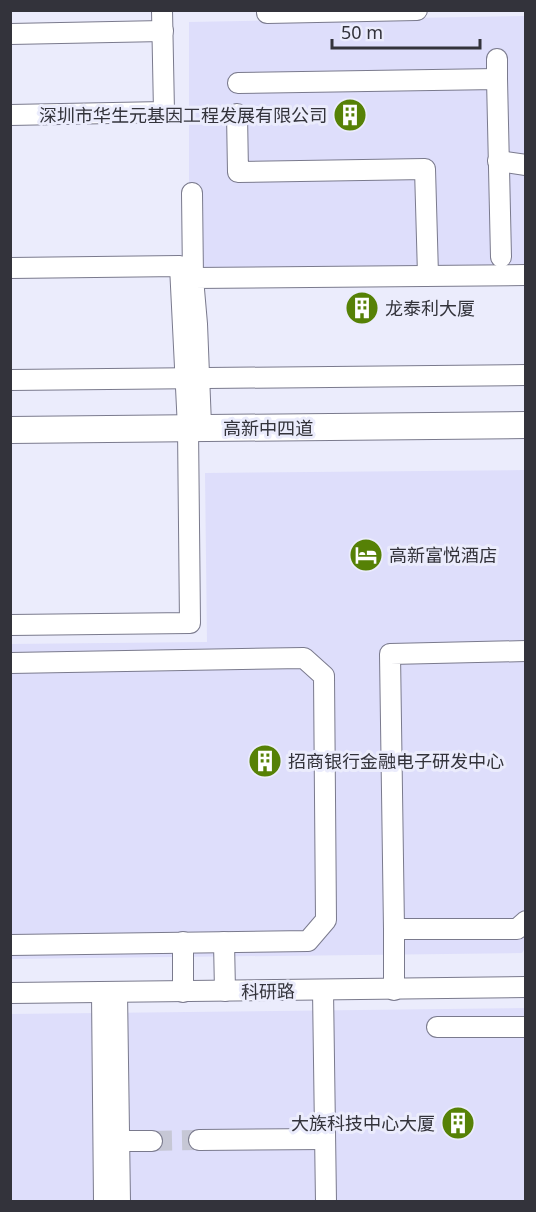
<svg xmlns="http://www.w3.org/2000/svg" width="536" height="1212" viewBox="0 0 536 1212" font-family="'Noto Sans','Noto Sans SC',sans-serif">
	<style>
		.built { fill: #dedefb }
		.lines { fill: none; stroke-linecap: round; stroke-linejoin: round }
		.minor-tunnel { stroke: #c6c7d5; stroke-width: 20; stroke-dasharray: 20 10; stroke-linecap: butt }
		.minor-casing { stroke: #7a7a8d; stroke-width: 22 }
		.major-casing { stroke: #7a7a8d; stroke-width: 28 }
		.minor { stroke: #fff; stroke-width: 20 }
		.major { stroke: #fff; stroke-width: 26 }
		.labels { text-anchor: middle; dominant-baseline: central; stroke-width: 6; stroke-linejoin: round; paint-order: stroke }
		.poi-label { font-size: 18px; fill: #33333b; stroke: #ebecfc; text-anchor: start }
		.street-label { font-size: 18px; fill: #33333b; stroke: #ebecfc }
	</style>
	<rect width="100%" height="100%" fill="#ebecfc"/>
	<g class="built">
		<path d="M525,16V275L189,278V22Z"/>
		<path d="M525,470V948L522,953L11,959L10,644L207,642L205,473Z"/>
		<path d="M524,1008L525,1201H11L10,1014Z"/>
	</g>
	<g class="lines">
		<path class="minor-tunnel" d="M152,1141L199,1140"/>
		<defs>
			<g id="minor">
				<path d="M267,10V13L417,10"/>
				<path d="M10,34L163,31"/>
				<path d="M497,59V79"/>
				<path d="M238,83L497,79L501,257"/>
				<path d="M237,114L238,172L425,169L428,275"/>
				<path d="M10,115L164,112L162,10"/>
				<path d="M498,161L526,165"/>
				<path d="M192,193L193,278"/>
				<path d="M10,268L180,266L188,428L190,623L10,625"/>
				<path d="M10,380L526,375"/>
				<path d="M201,425L197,324L193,278L526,275"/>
				<path d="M526,651L390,654L394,929H517L526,921"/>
				<path d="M10,663L304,658L324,676L326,920L308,941L10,945"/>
				<path d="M394,929V990"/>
				<path d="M183,942V992"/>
				<path d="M224,942L225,991"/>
				<path d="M323,990L326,1202"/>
				<path d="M117,992L120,1202"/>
				<path d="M10,993L526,987"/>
				<path d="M102,993L104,1202"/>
				<path d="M437,1027H526"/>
				<path d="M199,1140L325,1139"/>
				<path d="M119,1141H152"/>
			</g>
			<path id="major" d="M10,430L526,425"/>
		</defs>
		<use href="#minor" class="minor-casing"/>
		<use href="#major" class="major-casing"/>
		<use href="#minor" class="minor"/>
		<use href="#major" class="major"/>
	</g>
	<defs>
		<symbol id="building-disc" viewBox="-11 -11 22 22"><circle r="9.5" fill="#568106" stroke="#ebecfc"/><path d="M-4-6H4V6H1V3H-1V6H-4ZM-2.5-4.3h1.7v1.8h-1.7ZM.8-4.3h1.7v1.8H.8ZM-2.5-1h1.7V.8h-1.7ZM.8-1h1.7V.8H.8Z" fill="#fff"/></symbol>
		<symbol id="hotel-disc" viewBox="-11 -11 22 22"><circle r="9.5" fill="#568106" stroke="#ebecfc"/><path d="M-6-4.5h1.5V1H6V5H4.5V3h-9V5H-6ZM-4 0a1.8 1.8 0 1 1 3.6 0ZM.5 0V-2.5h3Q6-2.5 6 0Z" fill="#fff"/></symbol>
	</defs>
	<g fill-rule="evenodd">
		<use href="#building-disc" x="331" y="96" width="38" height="38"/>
		<use href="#building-disc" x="343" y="289" width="38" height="38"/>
		<use href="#hotel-disc" x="347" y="536" width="38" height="38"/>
		<use href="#building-disc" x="246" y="742" width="38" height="38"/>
		<use href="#building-disc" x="439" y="1104" width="38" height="38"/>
	</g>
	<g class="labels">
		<g class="poi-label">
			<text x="327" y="115" text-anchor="end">深圳市华生元基因工程发展有限公司</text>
			<text x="385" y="308">龙泰利大厦</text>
			<text x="389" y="555">高新富悦酒店</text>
			<text x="288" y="761">招商银行金融电子研发中心</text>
			<text x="435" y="1123" text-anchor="end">大族科技中心大厦</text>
		</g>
		<g class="street-label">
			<text x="268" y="428">高新中四道</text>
			<text transform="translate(268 991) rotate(-1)">科研路</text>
		</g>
	</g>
	<rect width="536" height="1212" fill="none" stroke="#33333b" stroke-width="24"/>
	<path d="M332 39v9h148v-9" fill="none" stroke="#33333b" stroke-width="3"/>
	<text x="341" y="39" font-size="18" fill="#33333b" stroke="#ebecfc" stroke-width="4.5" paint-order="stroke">50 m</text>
</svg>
